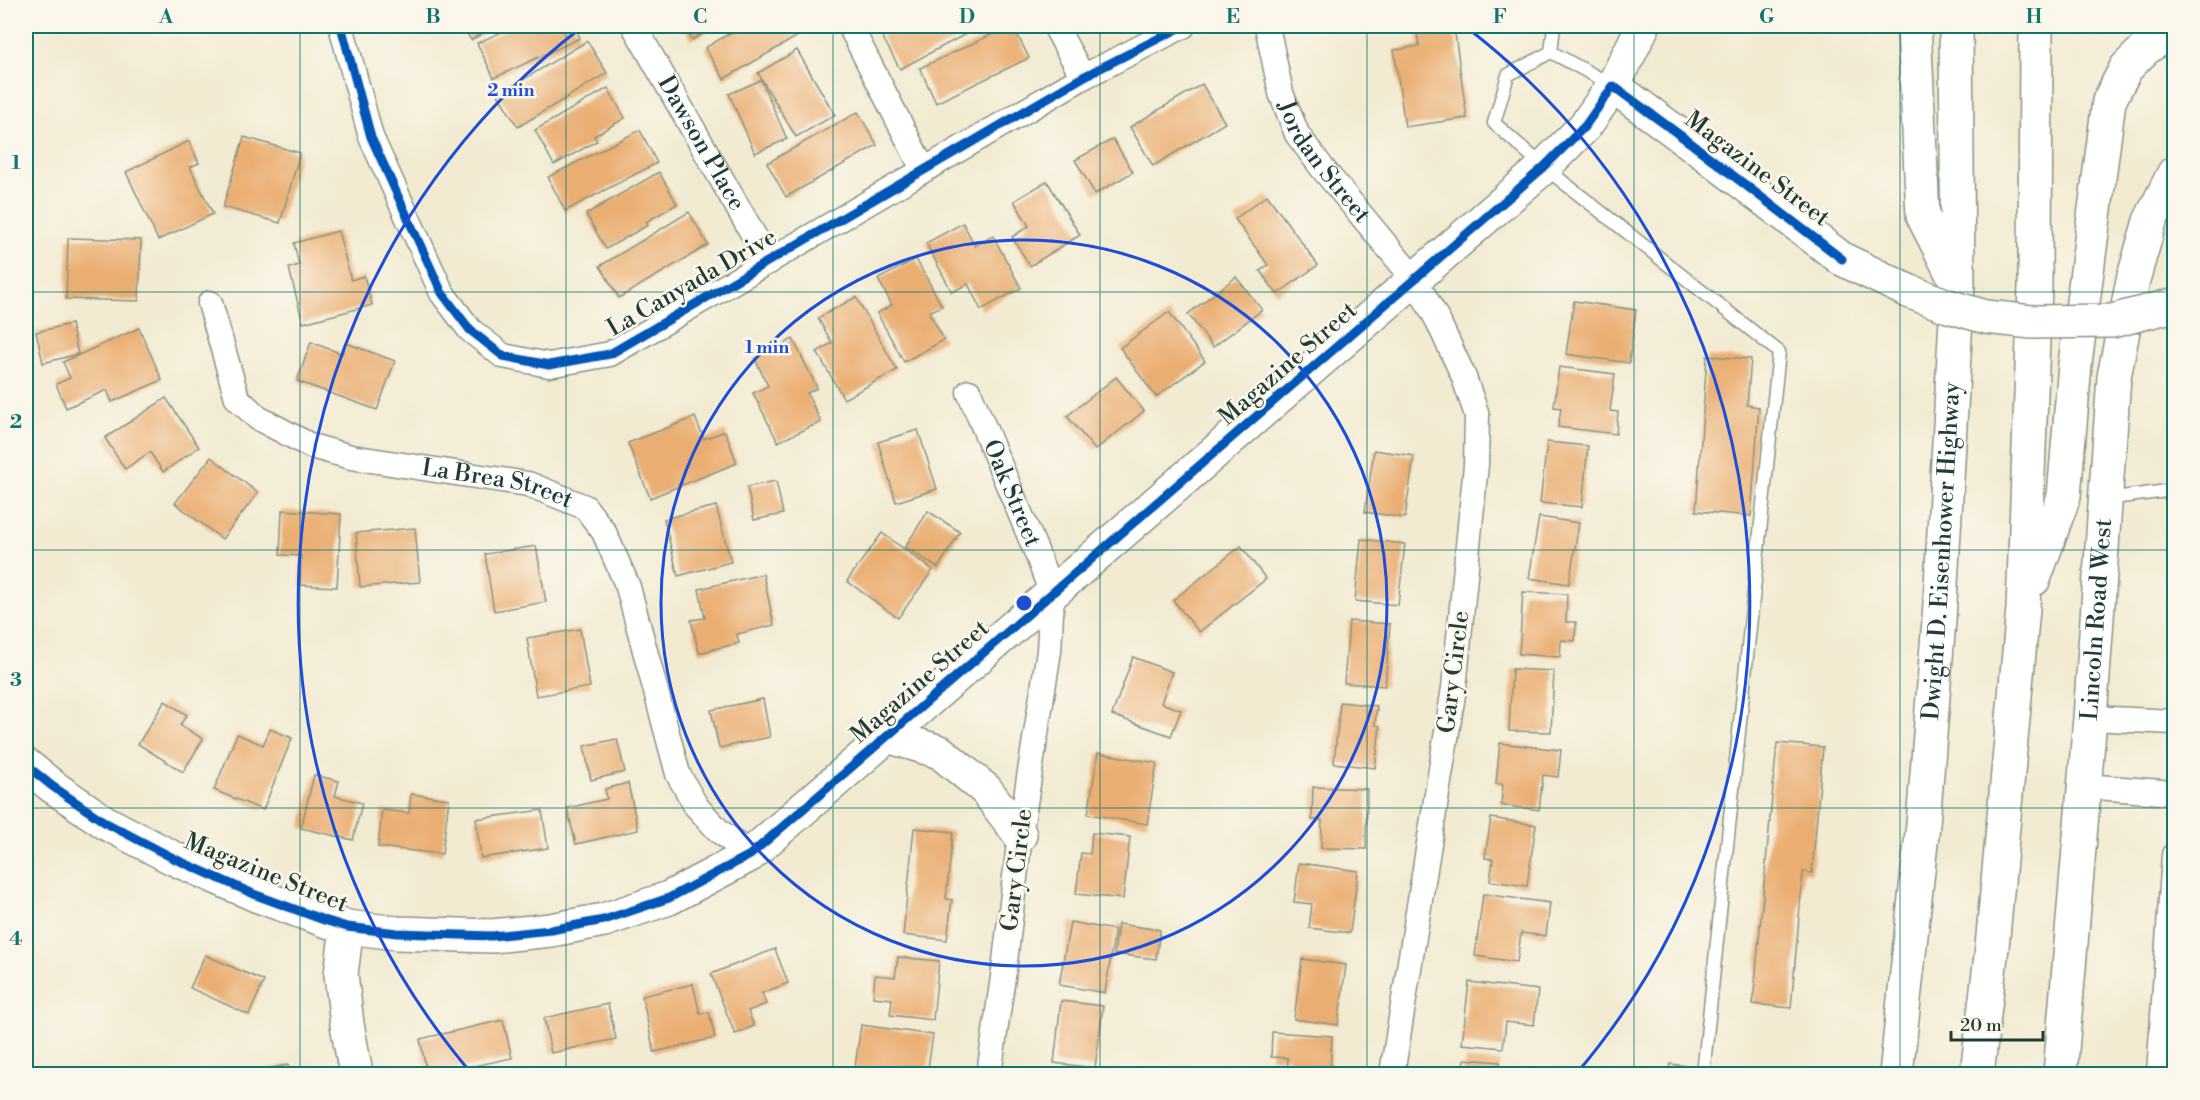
<svg xmlns="http://www.w3.org/2000/svg" width="2200" height="1100" viewBox="0 0 2200 1100" font-family="'Libre Bodoni',serif">
	<style>
		.building { fill: #eaae72 }
		.lines { fill: none; stroke-linecap: round; stroke-linejoin: round }
		.lane-casing { stroke: #889482; stroke-width: 15 }
		.street-casing { stroke: #889482; stroke-width: 27 }
		.secondary-casing { stroke: #889482; stroke-width: 36 }
		.highway-casing { stroke: #889482; stroke-width: 36 }
		.lane { stroke: #fff; stroke-width: 12 }
		.street { stroke: #fff; stroke-width: 24 }
		.secondary { stroke: #fff; stroke-width: 33 }
		.highway { stroke: #fff; stroke-width: 33 }
		.secondary-bridge-casing { stroke: #889482; stroke-width: 36; stroke-linecap: butt }
		.secondary-bridge { stroke: #fff; stroke-width: 33 }
		.cycleway-casing { stroke: #fbf7ec; stroke-width: 13 }
		.cycleway { stroke: #0057b8; stroke-width: 9 }
		.grid { fill: none; stroke: #0f766e; stroke-width: 1.5; stroke-opacity: 0.55 }
		.ring { fill: none; stroke: #1d4ed8; stroke-width: 3 }
		.labels { text-anchor: middle; dominant-baseline: central; stroke-width: 5; stroke-linejoin: round; paint-order: stroke }
		.street-label { font-size: 24px; fill: #1f3d34; stroke: #fbf7ec }
		.centre { fill: #1d4ed8; stroke: #fbf7ec; stroke-width: 3 }
		.ring-label { font-size: 18px; text-anchor: middle; font-weight: bold; fill: #1d4ed8; stroke: #fbf7ec; stroke-width: 5; stroke-linejoin: round; paint-order: stroke }
		.neatline { fill: none; stroke: #0f766e; stroke-width: 2 }
		.grid-label { font-size: 20px; text-anchor: middle; font-weight: bold; fill: #0f766e }
	</style>
	<rect width="100%" height="100%" fill="#fbf7ec"/>
	<filter id="ink" filterUnits="userSpaceOnUse"><feTurbulence type="fractalNoise" baseFrequency=".0167" numOctaves="2"/><feDisplacementMap in="SourceGraphic" scale="12" xChannelSelector="R" yChannelSelector="G"/><feConvolveMatrix kernelMatrix="1 2 1 2 8 2 1 2 1" color-interpolation-filters="sRGB"/></filter>
	<filter id="wash" filterUnits="userSpaceOnUse"><feTurbulence type="fractalNoise" baseFrequency=".008" numOctaves="4" result="noise"/><feDisplacementMap in="SourceGraphic" scale="24" xChannelSelector="R" yChannelSelector="G"/><feGaussianBlur stdDeviation="1.35" result="paint"/><feColorMatrix in="noise" values="0 0 0 0 0 0 0 0 0 0 0 0 0 0 0 0 0 1.4 0 .05"/><feComposite in="paint" operator="in"/></filter>
	<g filter="url(#wash)">
		<rect width="100%" height="100%" fill="#f2ead1"/>
		<g id="blocks">
			<g class="building">
				<path d="M193,26H226V27L194,33Z"/>
				<path d="M462,26H496L471,40Z"/>
				<path d="M515,26H575L580,38L494,78L477,43Z"/>
				<path d="M684,26H717L692,40Z"/>
				<path d="M742,26H792L798,36L724,79L705,48Z"/>
				<path d="M902,26H981L900,69L882,36Z"/>
				<path d="M1010,26H1013L1029,58L936,103L920,68Z"/>
				<path d="M1454,27L1467,118L1405,127L1394,50L1419,46L1417,32Z"/>
				<path d="M587,41L607,73L518,127L498,95Z"/>
				<path d="M797,50L835,115L796,137L758,73Z"/>
				<path d="M761,80L787,139L755,153L729,94Z"/>
				<path d="M1202,84L1225,123L1153,166L1130,127Z"/>
				<path d="M608,88L625,118L594,136L597,141L554,165L535,130Z"/>
				<path d="M858,112L877,145L786,197L767,163Z"/>
				<path d="M640,130L657,163L565,211L548,177Z"/>
				<path d="M244,137L300,153L280,223L223,207Z"/>
				<path d="M1113,139L1133,172L1095,194L1075,160Z"/>
				<path d="M189,141L199,163L190,167L213,214L158,240L126,172Z"/>
				<path d="M659,172L677,204L646,222L648,225L606,249L586,214Z"/>
				<path d="M1047,181L1080,235L1030,266L1012,237L1029,226L1014,201Z"/>
				<path d="M1267,195L1318,265L1277,294L1260,271L1268,265L1235,219Z"/>
				<path d="M689,212L708,245L619,298L600,266Z"/>
				<path d="M963,223L975,246L993,236L1021,288L981,310L968,284L952,292L926,243Z"/>
				<path d="M338,231L351,280L364,276L372,305L303,323L289,268L299,265L294,243Z"/>
				<path d="M68,238L141,240L139,301L66,299Z"/>
				<path d="M916,259L942,306L929,312L944,340L904,362L877,313L892,305L878,279Z"/>
				<path d="M1236,277L1262,310L1213,347L1188,314Z"/>
				<path d="M856,297L897,370L844,399L817,352L832,343L818,318Z"/>
				<path d="M1574,301L1636,310L1629,363L1566,354Z"/>
				<path d="M1169,312L1205,361L1156,397L1120,348Z"/>
				<path d="M71,324L78,354L43,363L36,332Z"/>
				<path d="M139,328L162,380L112,402L107,390L66,408L56,384L70,378L63,362Z"/>
				<path d="M793,339L817,388L807,393L821,422L778,442L753,393L768,386L755,359Z"/>
				<path d="M311,342L342,354L346,343L395,361L377,410L297,381Z"/>
				<path d="M1707,356L1751,359L1747,405L1759,407L1751,516L1696,511Z"/>
				<path d="M1559,367L1615,374L1610,411L1618,412L1616,434L1558,427L1561,408L1554,407Z"/>
				<path d="M1116,377L1144,411L1095,450L1067,416Z"/>
				<path d="M166,398L199,447L163,472L150,452L125,469L105,438Z"/>
				<path d="M695,417L704,439L725,431L737,463L650,498L628,443Z"/>
				<path d="M918,430L937,489L896,502L878,442Z"/>
				<path d="M1547,442L1588,446L1582,507L1540,503Z"/>
				<path d="M1374,450L1414,456L1405,518L1365,512Z"/>
				<path d="M211,457L258,493L222,539L175,503Z"/>
				<path d="M776,481L783,514L754,520L747,487Z"/>
				<path d="M716,506L731,562L678,576L664,519Z"/>
				<path d="M282,510L341,514L337,587L300,585L301,556L280,555Z"/>
				<path d="M928,511L960,532L938,568L905,547Z"/>
				<path d="M1539,517L1579,523L1569,584L1529,578Z"/>
				<path d="M415,528L420,582L360,587L356,533Z"/>
				<path d="M882,533L933,570L898,618L847,581Z"/>
				<path d="M1361,539L1405,544L1398,605L1355,601Z"/>
				<path d="M536,546L546,602L494,611L485,554Z"/>
				<path d="M1241,546L1266,579L1199,632L1173,600Z"/>
				<path d="M763,574L774,625L737,634L739,643L699,653L691,620L705,618L699,589Z"/>
				<path d="M1523,592L1567,594L1566,622H1576L1575,641L1561,640L1560,657L1519,654Z"/>
				<path d="M1349,621L1390,624L1385,686L1344,683Z"/>
				<path d="M580,629L590,687L536,696L527,638Z"/>
				<path d="M1133,657L1172,672L1161,703L1181,710L1171,736L1112,715Z"/>
				<path d="M1512,669L1554,671L1551,732L1509,731Z"/>
				<path d="M763,699L770,737L719,748L711,710Z"/>
				<path d="M165,701L187,715L180,725L203,739L183,772L138,744Z"/>
				<path d="M1340,702L1377,706L1375,725L1380,726L1375,768L1334,763Z"/>
				<path d="M270,729L292,738L263,810L214,790L237,734L263,745Z"/>
				<path d="M617,739L625,772L591,780L584,746Z"/>
				<path d="M1500,743L1561,750L1558,777L1543,775L1539,810L1501,805L1503,784H1496Z"/>
				<path d="M1777,743L1823,747L1812,873L1803,872L1791,1008L1753,1004Z"/>
				<path d="M1098,753L1157,763L1147,824L1088,814Z"/>
				<path d="M314,775L339,781L335,796L362,803L353,840L301,828Z"/>
				<path d="M628,783L638,830L576,844L567,808L607,799L605,789Z"/>
				<path d="M1313,787L1367,789L1366,849L1321,848L1322,820H1312Z"/>
				<path d="M411,794L449,799L442,854L378,847L382,810L409,813Z"/>
				<path d="M542,810L548,848L481,858L476,819Z"/>
				<path d="M1491,818L1536,825L1527,886L1490,881L1493,859L1485,858Z"/>
				<path d="M914,828L953,832L946,899L952,900L947,940L903,935Z"/>
				<path d="M1092,833L1130,837L1123,899L1076,894L1081,853L1090,854Z"/>
				<path d="M1299,863L1358,871L1350,933L1309,928L1312,904L1294,902Z"/>
				<path d="M1483,894L1550,903L1546,936L1521,933L1517,962L1475,956Z"/>
				<path d="M1070,922L1115,930L1105,993L1059,985Z"/>
				<path d="M1118,924L1160,930L1156,959L1114,954Z"/>
				<path d="M775,949L788,983L762,993L766,1004L748,1011L754,1026L735,1034L711,974Z"/>
				<path d="M205,955L264,981L249,1015L190,988Z"/>
				<path d="M898,957L939,961L933,1020L890,1015L892,999L873,997L875,975L895,977Z"/>
				<path d="M1302,959L1346,965L1338,1025L1294,1019Z"/>
				<path d="M1469,982L1538,990L1534,1025L1506,1022L1503,1048L1462,1044Z"/>
				<path d="M693,984L700,1014L709,1012L715,1038L654,1052L642,996Z"/>
				<path d="M1061,1001L1103,1006L1095,1068L1054,1063Z"/>
				<path d="M608,1004L616,1039L551,1053L544,1018Z"/>
				<path d="M503,1020L512,1058L436,1074H427L420,1039Z"/>
				<path d="M861,1025L933,1035L927,1074H854Z"/>
				<path d="M1272,1032L1332,1036L1330,1074H1287L1288,1058L1271,1057Z"/>
				<path d="M1465,1059L1500,1062L1499,1074H1463Z"/>
				<path d="M1670,1064L1703,1068L1702,1074H1669Z"/>
				<path d="M288,1065L290,1074H248V1073Z"/>
			</g>
		</g>
	</g>
	<g filter="url(#ink)">
		<use href="#blocks" fill-opacity="0" stroke="#889482" stroke-width="1.5"/>
		<g class="lines">
			<defs>
				<g id="lane">
					<path d="M1554,26L1551,52L1612,85"/>
					<path d="M1551,52L1508,75L1494,123L1544,167L1779,352L1703,1074"/>
					<path d="M2106,499L2174,490"/>
				</g>
				<g id="street">
					<path d="M341,26L371,137L442,293L470,330L503,356L549,365L610,354L1083,77L1183,26"/>
					<path id="s1" d="M634,26L769,262"/>
					<path d="M850,26L923,169"/>
					<path d="M1055,26L1083,77"/>
					<path id="s2" d="M1267,26L1281,93L1297,134L1323,169L1415,280L1437,319L1463,375L1477,415L1476,465L1454,688L1392,1074"/>
					<path id="s3" d="M210,303L237,398L258,418L311,446L351,457L528,484L585,507L604,532L628,587L678,774L696,806L718,830L750,855"/>
					<path id="s4" d="M969,392L1036,551L1052,594L1049,651L1020,835L1004,970L989,1074"/>
					<path d="M2090,718L2174,722"/>
					<path d="M2084,786L2174,793"/>
					<path d="M2159,1074L2174,855"/>
				</g>
				<g id="secondary">
					<path d="M1613,86L1643,26"/>
					<path d="M888,736L940,752L986,790L1020,835"/>
					<path d="M26,765L52,786L106,823L175,859L256,895L324,920L347,927L397,933L492,936L551,930L604,920L669,898L750,855L1544,167L1585,126L1613,86L1692,144L1842,259"/>
					<path d="M347,927L341,974L347,1024L356,1074"/>
					<path id="s5" d="M2060,1074L2090,718L2114,377L2133,280L2150,221L2174,173"/>
				</g>
				<g id="highway">
					<path d="M1914,26L1923,216L1954,277"/>
					<path d="M2034,579L2064,496L2075,364L2109,101L2126,68L2146,48L2174,30"/>
					<path id="s6" d="M1896,1074L1923,824L1939,620L1958,284L1956,26"/>
					<path d="M1977,1074L1992,947L2023,609L2035,287L2036,26"/>
				</g>
			</defs>
			<use href="#lane" class="lane-casing"/>
			<use href="#street" class="street-casing"/>
			<use href="#secondary" class="secondary-casing"/>
			<use href="#highway" class="highway-casing"/>
			<use href="#lane" class="lane"/>
			<use href="#street" class="street"/>
			<use href="#secondary" class="secondary"/>
			<use href="#highway" class="highway"/>
			<defs>
				<path id="secondary-bridge" d="M1842,259L1908,291L1948,306L1986,317L2032,322L2112,321L2174,305"/>
			</defs>
			<use href="#secondary-bridge" class="secondary-bridge-casing"/>
			<use href="#secondary-bridge" class="secondary-bridge"/>
			<defs>
				<g id="cycleway">
					<path d="M341,26L371,137L442,293L470,330L503,356L549,365L610,354L1083,77L1183,26"/>
					<path d="M26,765L52,786L106,823L175,859L256,895L324,920L347,927L397,933L492,936L551,930L604,920L669,898L750,855L1544,167L1585,126L1613,86L1692,144L1842,259"/>
				</g>
			</defs>
			<use href="#cycleway" class="cycleway-casing"/>
			<use href="#cycleway" class="cycleway"/>
		</g>
	</g>
	<path class="grid" d="M300,26V1074M566,26V1074M833,26V1074M1100,26V1074M1367,26V1074M1634,26V1074M1900,26V1074M26,292H2174M26,550H2174M26,808H2174"/>
	<g class="ring">
		<circle cx="1024" cy="603" r="363"/>
		<path d="M472 1074A726 726 0 0 1 582 27M1466 27A726 726 0 0 1 1576 1074"/>
	</g>
	<g class="labels">
		<g class="street-label">
			<text stroke="none"><textPath href="#s1" startOffset="135">Dawson Place</textPath></text>
			<text stroke="none"><textPath href="#s2" startOffset="150">Jordan Street</textPath></text>
			<text transform="translate(1757 169) rotate(37)">Magazine Street</text>
			<text transform="translate(692 283) rotate(-30)">La Canyada Drive</text>
			<text transform="translate(1288 364) rotate(-41)">Magazine Street</text>
			<text stroke="none"><textPath href="#s3" startOffset="378">La Brea Street</textPath></text>
			<text stroke="none"><textPath href="#s4" startOffset="110">Oak Street</textPath></text>
			<text stroke="none"><textPath href="#s6" startOffset="525">Dwight D. Eisenhower Highway</textPath></text>
			<text stroke="none"><textPath href="#s5" startOffset="456">Lincoln Road West</textPath></text>
			<text transform="translate(1454 672) rotate(-83)">Gary Circle</text>
			<text transform="translate(920 682) rotate(-41)">Magazine Street</text>
			<text transform="translate(1017 870) rotate(-83)">Gary Circle</text>
			<text transform="translate(266 873) rotate(22)">Magazine Street</text>
		</g>
	</g>
	<circle cx="1024" cy="603" r="9" class="centre"/>
	<g class="ring-label">
		<text x="511" y="96">2 min</text>
		<text x="767" y="353">1 min</text>
	</g>
	<rect width="2200" height="1100" fill="none" stroke="#fbf7ec" stroke-width="66"/>
	<path d="M1951 1031v9h92v-9" fill="none" stroke="#1f3d34" stroke-width="3"/>
	<text x="1960" y="1031" font-size="18" fill="#1f3d34" stroke="#fbf7ec" stroke-width="4.5" paint-order="stroke">20 m</text>
	<rect x="33" y="33" width="2134" height="1034" class="neatline"/>
	<g class="grid-label">
		<text x="166" y="23">A</text>
		<text x="433" y="23">B</text>
		<text x="700" y="23">C</text>
		<text x="967" y="23">D</text>
		<text x="1233" y="23">E</text>
		<text x="1500" y="23">F</text>
		<text x="1767" y="23">G</text>
		<text x="2034" y="23">H</text>
		<text x="16" y="169">1</text>
		<text x="16" y="428">2</text>
		<text x="16" y="686">3</text>
		<text x="16" y="945">4</text>
	</g>
</svg>
